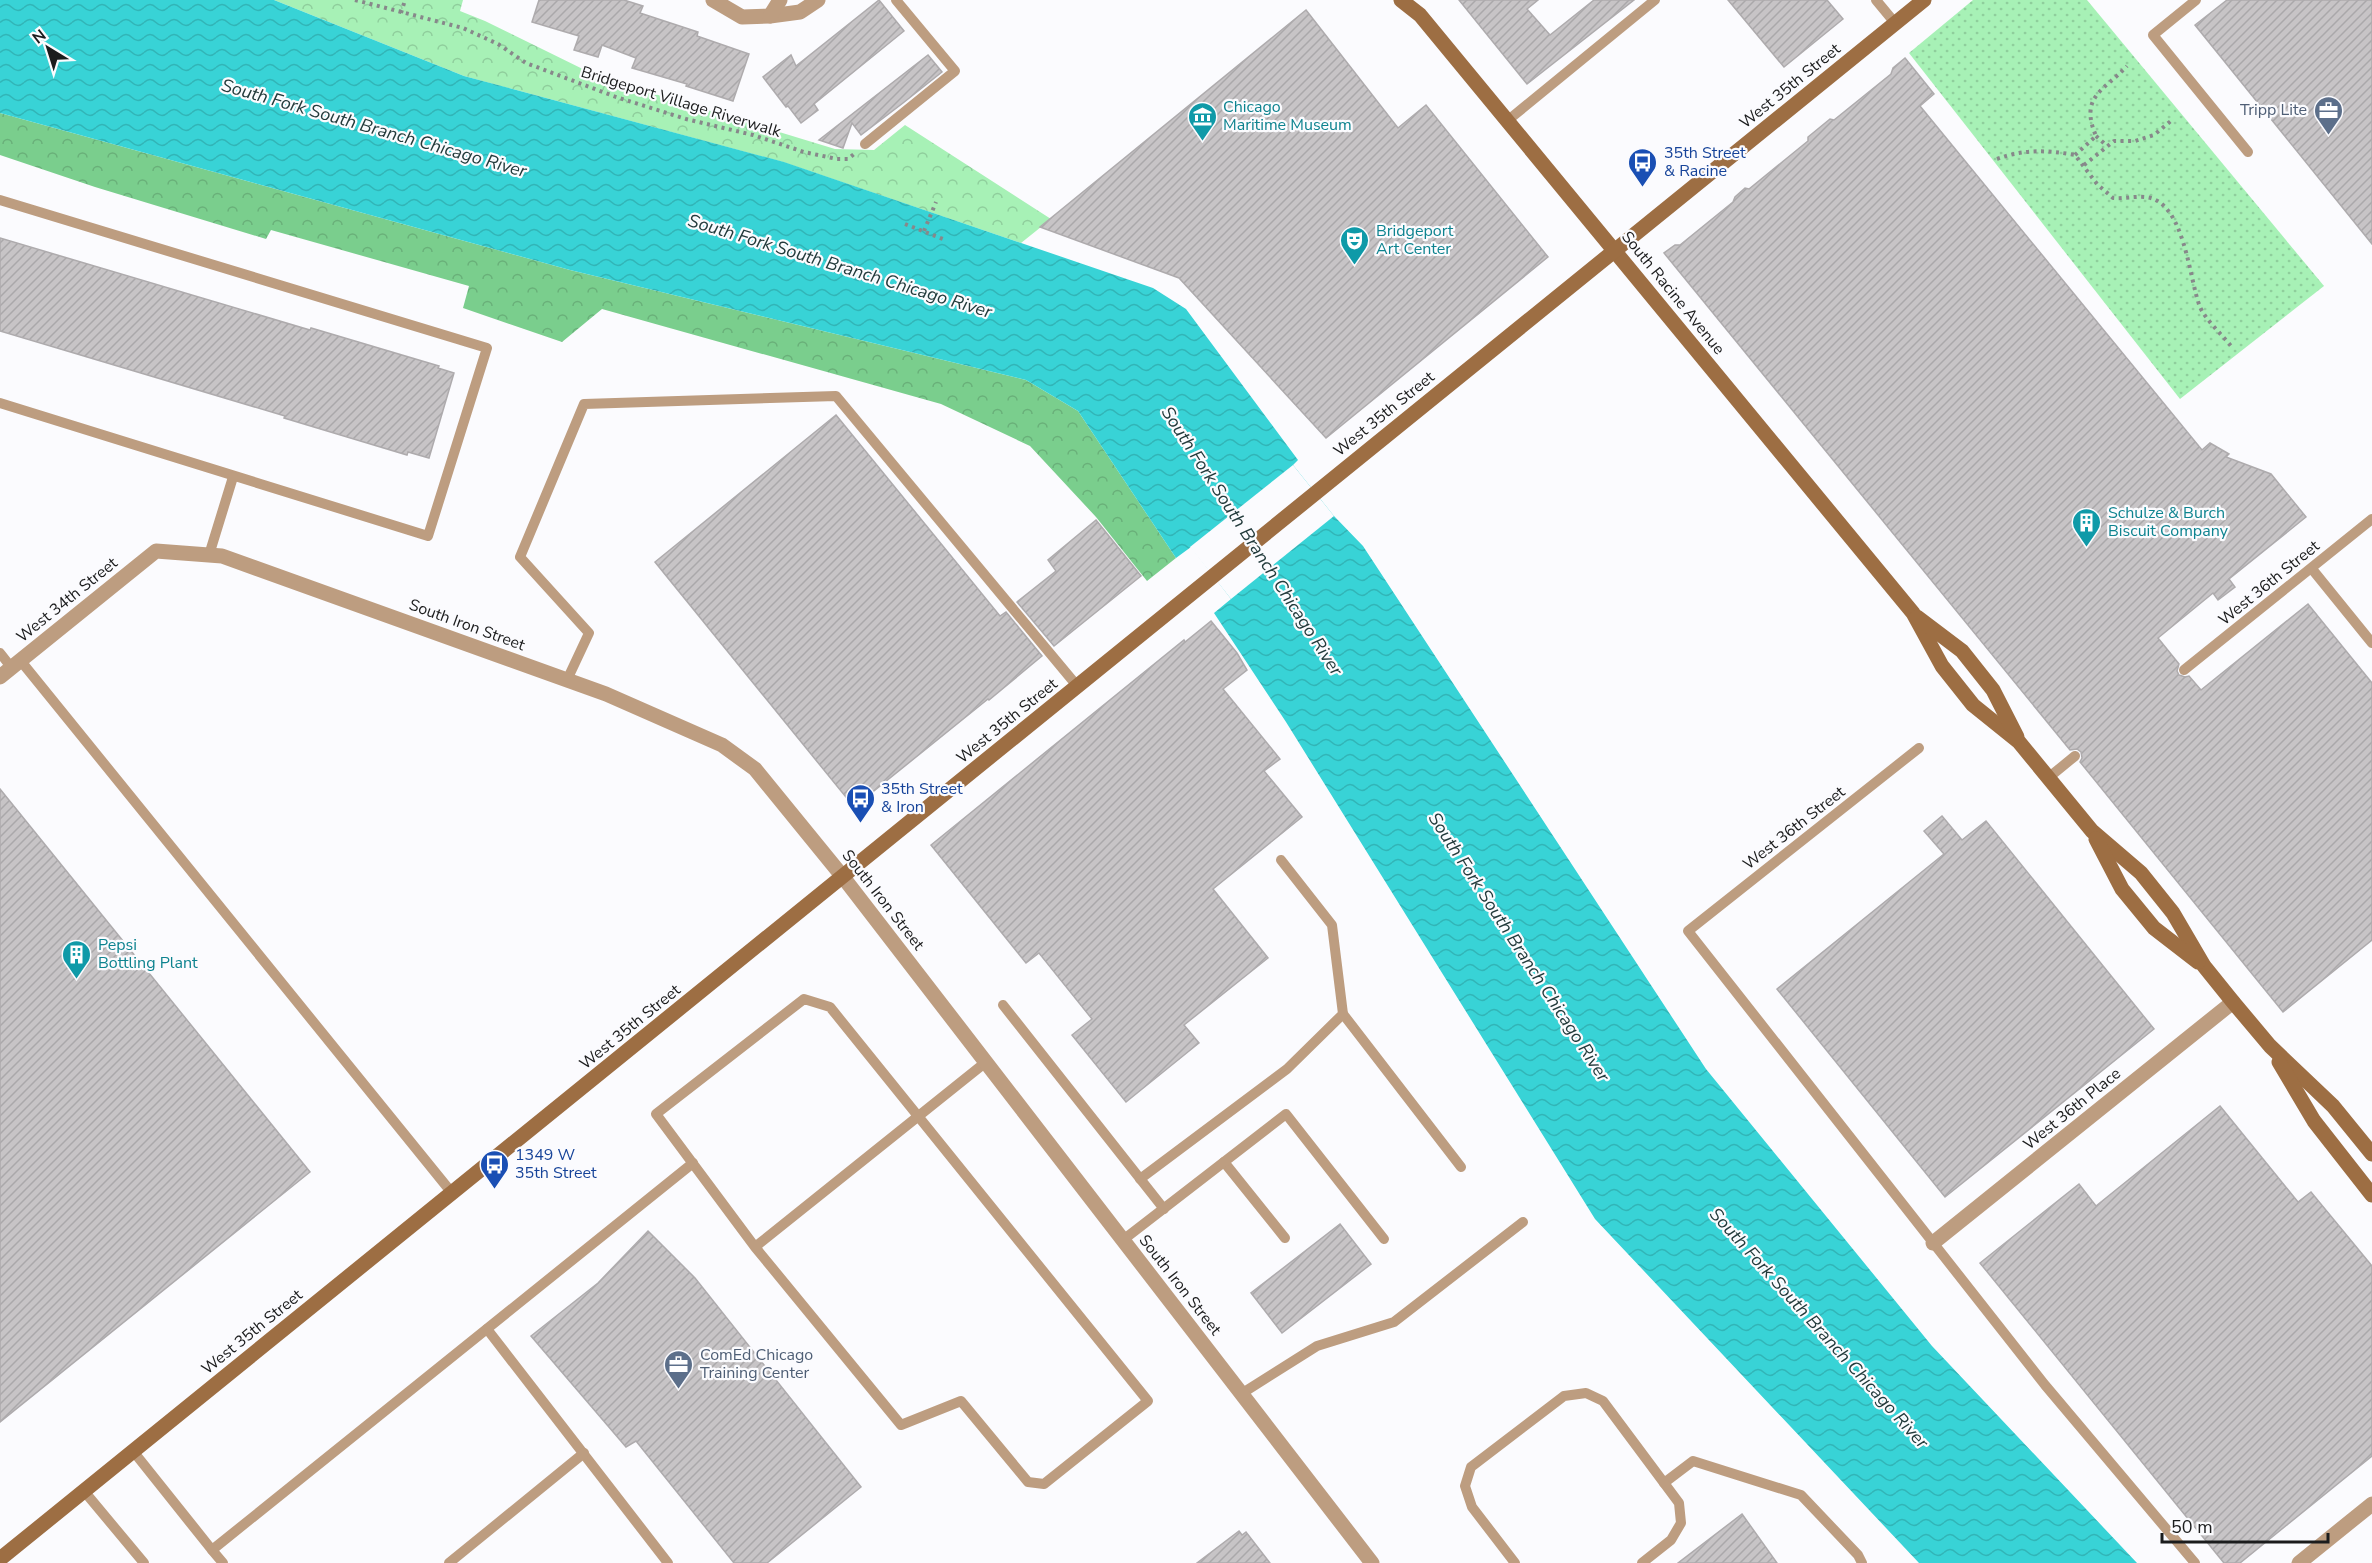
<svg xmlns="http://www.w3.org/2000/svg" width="2372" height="1563" viewBox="0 0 2372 1563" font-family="'Nunito Sans',sans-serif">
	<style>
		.grass { fill: url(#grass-dots) }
		.forest { fill: url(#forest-crowns) }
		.park { fill: url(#park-crowns) }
		.water { fill: url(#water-waves) }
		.pier { fill: #fbfbfe }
		.building { fill: url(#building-hatch); stroke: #aeabad; stroke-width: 1.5 }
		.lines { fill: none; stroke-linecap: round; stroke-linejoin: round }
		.path { stroke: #87888a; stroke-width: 4; stroke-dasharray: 3 4.5; stroke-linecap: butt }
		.lane { stroke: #bd9d80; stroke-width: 10 }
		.street { stroke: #bd9d80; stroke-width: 15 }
		.secondary { stroke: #9d6e43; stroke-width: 15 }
		.labels { text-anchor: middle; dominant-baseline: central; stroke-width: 4.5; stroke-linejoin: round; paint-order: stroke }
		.street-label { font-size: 16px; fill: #1b1c1d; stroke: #fbfbfe }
		.culture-label { font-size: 16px; fill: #0d838f; stroke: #fbfbfe; text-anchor: start }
		.service-label { font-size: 16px; fill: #4e5e75; stroke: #fbfbfe; text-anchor: end }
		.transit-label { font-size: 16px; fill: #164399; stroke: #fbfbfe; text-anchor: start }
		.water-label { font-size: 18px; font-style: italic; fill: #233b3c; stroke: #fbfbfe }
	</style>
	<defs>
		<pattern id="grass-dots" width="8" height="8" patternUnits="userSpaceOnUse" patternTransform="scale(1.5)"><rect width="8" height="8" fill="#a7f1b6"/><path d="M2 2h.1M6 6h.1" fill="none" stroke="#8fce9c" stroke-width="1.8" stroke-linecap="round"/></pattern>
		<pattern id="forest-crowns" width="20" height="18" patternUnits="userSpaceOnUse" patternTransform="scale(1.5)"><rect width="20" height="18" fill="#7ace8d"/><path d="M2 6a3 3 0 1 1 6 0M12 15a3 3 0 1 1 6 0" fill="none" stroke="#69b079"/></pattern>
		<pattern id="park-crowns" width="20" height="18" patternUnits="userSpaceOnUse" patternTransform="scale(1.5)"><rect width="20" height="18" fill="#a7f1b6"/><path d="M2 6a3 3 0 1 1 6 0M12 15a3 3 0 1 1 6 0" fill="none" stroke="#8fce9c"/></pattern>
		<pattern id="water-waves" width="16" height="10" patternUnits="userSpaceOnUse" patternTransform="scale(1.5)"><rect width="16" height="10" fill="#38d3d6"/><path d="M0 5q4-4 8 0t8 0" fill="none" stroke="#31b5b7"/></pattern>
		<pattern id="building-hatch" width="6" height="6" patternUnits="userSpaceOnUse" patternTransform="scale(1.5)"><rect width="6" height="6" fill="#c7c4c6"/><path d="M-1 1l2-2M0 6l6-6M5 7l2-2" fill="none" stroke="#aaa8aa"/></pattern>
	</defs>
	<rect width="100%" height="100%" fill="#fbfbfe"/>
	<path class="grass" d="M1973,0H2087L2324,286L2180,399L1909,53Z"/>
	<path class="forest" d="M0,113L570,270L1026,380L1078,411L1176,558L1147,581L1096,517L1030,446L941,404L602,309L562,342L463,308L469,286L271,230L266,239L95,187L0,155Z"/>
	<path class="park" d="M274,0H463L460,11L485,21L599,77L835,149L874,150L905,125L1051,219L1021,243L783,162L464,76Z"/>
	<path class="water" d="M0,0H274L464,76L784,162L1153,288L1186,309L1298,460L1293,465L1334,516L1363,546L1706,1069L1932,1346L2137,1563H1919L1595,1219L1286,722L1214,613L1231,599L1191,547L1176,558L1078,411L1026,380L570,270L0,113Z"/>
	<path class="pier" d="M1293,465L1334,516L1231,599L1190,547Z"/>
	<g class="building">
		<path d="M539,0H624L643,6L640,13L698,32L697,36L749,54L733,101L686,86L687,84L632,68L636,58L602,45L598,57L574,50L579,36L532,22Z"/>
		<path d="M879,0L904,31L814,104L818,110L801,123L788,106L786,107L763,77L791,55L796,66Z"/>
		<path d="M1459,0H1538L1527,9L1550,35L1594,0H1634L1527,84Z"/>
		<path d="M1728,0H1827L1843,19L1784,67Z"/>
		<path d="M2227,0H2372V244L2195,25Z"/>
		<path d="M1306,10L1398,128L1426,105L1548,257L1326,438L1179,278L1040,227Z"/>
		<path d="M928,55L942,72L903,103L861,135L852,123L843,148L819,140Z"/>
		<path d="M1905,58L1934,94L1920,106L2202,450L2210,443L2229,454L2226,457L2271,474L2306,517L2229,579L2235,587L2218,600L2213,593L2158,638L2179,664L2177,671L2179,675L2185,677L2189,676L2201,690L2308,604L2372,683V940L2283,1012L2080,762L2082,758L2081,752L2077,749L2070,750L1664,253L1675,245H1680L1733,202L1735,197L1745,188L1749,189L1808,141V137L1830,119L1834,120L1891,74L1893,68Z"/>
		<path d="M0,238L310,330L311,328L439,366L438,368L454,373L429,458L408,452L407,455L284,418L285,416L0,331Z"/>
		<path d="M836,415L1000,616L1006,612L1042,656L989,700L988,699L854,807L655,562Z"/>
		<path d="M1096,520L1141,576L1054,646L1017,602L1056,571L1048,560Z"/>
		<path d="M1211,621L1237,653L1247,670L1223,689L1280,759L1264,771L1302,817L1213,889L1268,958L1184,1025L1199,1043L1126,1102L1072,1035L1092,1019L1039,953L1026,963L931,845L1184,640L1185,642Z"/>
		<path d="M0,789L310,1172L0,1422Z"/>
		<path d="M1942,816L1962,840L1986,821L2154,1029L1945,1197L1777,989L1944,854L1924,831Z"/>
		<path d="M2220,1106L2298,1202L2311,1192L2372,1266V1456L2240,1563H2224L1980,1263L2079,1184L2096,1206Z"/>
		<path d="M1340,1224L1371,1264L1282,1333L1251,1293Z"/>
		<path d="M648,1231L695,1278L861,1487L767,1563H734L636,1441L626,1447L531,1336L598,1283Z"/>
		<path d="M1742,1514L1777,1563H1678Z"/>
		<path d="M1239,1531L1242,1535L1246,1532L1270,1563H1197Z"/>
	</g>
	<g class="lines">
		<g class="path">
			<path d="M355,0L463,28L498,44L526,63L616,97L686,119L753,135L804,152L837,159H848L854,154"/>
			<path d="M401,13L405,0"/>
			<path d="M2096,136L2106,145"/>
			<path d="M2075,155L2096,136C2079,96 2104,91 2127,66"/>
			<path d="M1997,159C2024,149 2047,150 2075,155L2097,184L2113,198C2123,199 2134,196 2145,197C2185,200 2189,280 2200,307C2205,319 2223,336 2231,346"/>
			<path d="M2084,165L2114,141H2135L2154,135L2172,120"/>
			<path d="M905,224L943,239"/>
			<path d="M924,231L936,202"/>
		</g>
		<g class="lane">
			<path d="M1876,0L1895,23"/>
			<path d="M2196,0L2153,35L2248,152"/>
			<path d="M1507,121L1655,0"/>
			<path d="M865,144L955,71L896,0"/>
			<path d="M0,200L487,348L428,536L0,403"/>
			<path d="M209,555L233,477"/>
			<path d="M2312,569L2372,643"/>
			<path d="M0,653L11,667"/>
			<path d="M20,660L452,1193"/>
			<path d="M2184,670L2372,519"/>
			<path d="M567,680L589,633L520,557L584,404L836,396L1078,687"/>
			<path d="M1919,748L1688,931L2045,1385L2195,1563"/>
			<path d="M2048,778L2075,756"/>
			<path d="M1003,1005L1164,1209"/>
			<path d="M1343,1014L1461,1167"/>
			<path d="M1224,1162L1285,1238"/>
			<path d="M1140,1179L1287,1069L1343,1014L1332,925L1281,860"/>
			<path d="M1123,1240L1286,1114L1384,1239"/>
			<path d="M755,1247L656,1114L804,999L830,1007L1148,1401L1044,1484L1028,1482L961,1401L901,1425L755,1247C832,1185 909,1124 986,1062"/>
			<path d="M487,1329L668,1563"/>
			<path d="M1241,1394L1317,1346L1394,1322L1523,1222"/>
			<path d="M133,1451L212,1550L693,1163"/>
			<path d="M1664,1483L1693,1461L1801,1495L1858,1555L1862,1563"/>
			<path d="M84,1491L144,1563"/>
			<path d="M212,1550L223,1563"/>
			<path d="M449,1563L584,1453"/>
			<path d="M1515,1563L1472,1507L1465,1486L1471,1467L1564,1396L1586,1393L1603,1401L1679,1503L1681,1523L1671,1540L1642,1563"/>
		</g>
		<g class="street">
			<path d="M713,0L742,17L770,16L800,12L818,0"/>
			<path d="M770,16L780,0"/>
			<path d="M0,677L156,551L222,556L606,694L722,745L755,769L843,877L1372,1563"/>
			<path d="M1933,1243L2233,1002"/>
			<path d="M2299,1563L2372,1504"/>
		</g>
		<g class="secondary">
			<path d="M1401,0L1420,15L1913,613L1942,666L1973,705L2019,742L2092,831L2141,873L2173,913L2204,966L2233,1002L2270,1046L2333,1106L2372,1154"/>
			<path d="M1917,617L1962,651L1993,690L2017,737"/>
			<path d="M2096,839L2122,889L2154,928L2198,962"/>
			<path d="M2279,1062L2314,1121L2372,1195"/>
			<path d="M0,1559L1924,0"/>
		</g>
	</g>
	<defs>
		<symbol id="office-pin" viewBox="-11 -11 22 30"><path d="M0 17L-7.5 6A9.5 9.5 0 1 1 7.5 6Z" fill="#5c6f8a" stroke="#fbfbfe"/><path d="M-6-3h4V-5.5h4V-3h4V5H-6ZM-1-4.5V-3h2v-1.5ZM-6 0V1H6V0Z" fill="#fff"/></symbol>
		<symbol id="museum-pin" viewBox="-11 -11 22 30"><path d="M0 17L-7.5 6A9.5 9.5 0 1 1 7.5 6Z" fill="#0f9aa8" stroke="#fbfbfe"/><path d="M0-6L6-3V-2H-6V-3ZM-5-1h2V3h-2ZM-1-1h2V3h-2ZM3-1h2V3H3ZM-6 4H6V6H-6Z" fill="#fff"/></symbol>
		<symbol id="bus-pin" viewBox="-11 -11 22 30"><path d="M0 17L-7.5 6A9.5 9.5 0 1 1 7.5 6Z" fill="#1a4fb4" stroke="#fbfbfe"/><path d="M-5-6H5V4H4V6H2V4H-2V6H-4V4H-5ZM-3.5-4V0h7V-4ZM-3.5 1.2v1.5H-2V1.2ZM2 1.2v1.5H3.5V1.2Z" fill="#fff"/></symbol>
		<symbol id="theatre-pin" viewBox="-11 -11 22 30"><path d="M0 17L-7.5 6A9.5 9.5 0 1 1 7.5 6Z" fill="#0f9aa8" stroke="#fbfbfe"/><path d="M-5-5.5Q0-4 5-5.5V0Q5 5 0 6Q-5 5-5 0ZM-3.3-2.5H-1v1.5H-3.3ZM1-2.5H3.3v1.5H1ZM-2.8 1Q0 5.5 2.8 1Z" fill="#fff"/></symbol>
		<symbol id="building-pin" viewBox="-11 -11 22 30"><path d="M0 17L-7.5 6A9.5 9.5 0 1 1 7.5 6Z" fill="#0f9aa8" stroke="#fbfbfe"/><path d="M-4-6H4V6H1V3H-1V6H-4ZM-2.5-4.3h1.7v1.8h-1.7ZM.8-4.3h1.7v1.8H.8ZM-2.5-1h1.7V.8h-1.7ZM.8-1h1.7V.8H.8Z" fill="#fff"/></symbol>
	</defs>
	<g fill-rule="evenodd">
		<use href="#office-pin" x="2312" y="94" width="33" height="45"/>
		<use href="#museum-pin" x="1186" y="100" width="33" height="45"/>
		<use href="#bus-pin" x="1626" y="146" width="33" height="45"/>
		<use href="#theatre-pin" x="1338" y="224" width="33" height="45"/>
		<use href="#building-pin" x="2070" y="506" width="33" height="45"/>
		<use href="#bus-pin" x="844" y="782" width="33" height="45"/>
		<use href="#building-pin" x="60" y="938" width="33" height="45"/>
		<use href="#bus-pin" x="478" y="1148" width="33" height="45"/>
		<use href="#office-pin" x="662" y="1348" width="33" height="45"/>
	</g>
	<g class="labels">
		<g class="street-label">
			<text transform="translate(1790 86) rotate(-39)">West 35th Street</text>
			<text transform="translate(681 102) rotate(17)">Bridgeport Village Riverwalk</text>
			<text transform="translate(1673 293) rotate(51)">South Racine Avenue</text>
			<text transform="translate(1384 414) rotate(-39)">West 35th Street</text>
			<text transform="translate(2269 583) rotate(-39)">West 36th Street</text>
			<text transform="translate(67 600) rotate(-39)">West 34th Street</text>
			<text transform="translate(467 625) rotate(20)">South Iron Street</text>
			<text transform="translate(1007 721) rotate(-39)">West 35th Street</text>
			<text transform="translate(1794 828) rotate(-38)">West 36th Street</text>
			<text transform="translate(883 900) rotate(52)">South Iron Street</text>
			<text transform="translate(630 1027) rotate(-39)">West 35th Street</text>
			<text transform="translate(2072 1109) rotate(-39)">West 36th Place</text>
			<text transform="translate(1180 1285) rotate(52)">South Iron Street</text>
			<text transform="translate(252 1332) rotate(-39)">West 35th Street</text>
		</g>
		<g class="culture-label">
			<text x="1223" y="107">Chicago<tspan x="1223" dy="18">Maritime Museum</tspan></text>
			<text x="1376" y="231">Bridgeport<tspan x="1376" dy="18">Art Center</tspan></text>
			<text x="2108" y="513">Schulze &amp; Burch<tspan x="2108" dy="18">Biscuit Company</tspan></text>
			<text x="98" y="945">Pepsi<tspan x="98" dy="18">Bottling Plant</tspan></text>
		</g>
		<g class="service-label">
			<text x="2307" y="110">Tripp Lite</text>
			<text x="700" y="1355" text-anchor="start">ComEd Chicago<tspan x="700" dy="18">Training Center</tspan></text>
		</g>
		<g class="transit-label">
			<text x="1664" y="153">35th Street<tspan x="1664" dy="18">&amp; Racine</tspan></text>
			<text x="881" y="789">35th Street<tspan x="881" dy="18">&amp; Iron</tspan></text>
			<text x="515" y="1155">1349 W<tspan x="515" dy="18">35th Street</tspan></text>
		</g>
		<g class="water-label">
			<text transform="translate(374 128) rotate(16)">South Fork South Branch Chicago River</text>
			<text transform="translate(840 266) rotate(17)">South Fork South Branch Chicago River</text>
			<text transform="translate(1252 541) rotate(57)">South Fork South Branch Chicago River</text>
			<text transform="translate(1519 947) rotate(57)">South Fork South Branch Chicago River</text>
			<text transform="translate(1819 1328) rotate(48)">South Fork South Branch Chicago River</text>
		</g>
	</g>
	<g transform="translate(48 48) rotate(322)" stroke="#fbfbfe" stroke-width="4.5" paint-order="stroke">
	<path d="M0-4.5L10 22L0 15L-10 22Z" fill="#1b1c1d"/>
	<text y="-9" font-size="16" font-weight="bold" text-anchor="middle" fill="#1b1c1d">N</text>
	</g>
	<path d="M2162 1533v9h166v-9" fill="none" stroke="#1b1c1d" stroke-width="3"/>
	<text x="2171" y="1533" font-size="18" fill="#1b1c1d" stroke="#fbfbfe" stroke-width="4.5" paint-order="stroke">50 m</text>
</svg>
